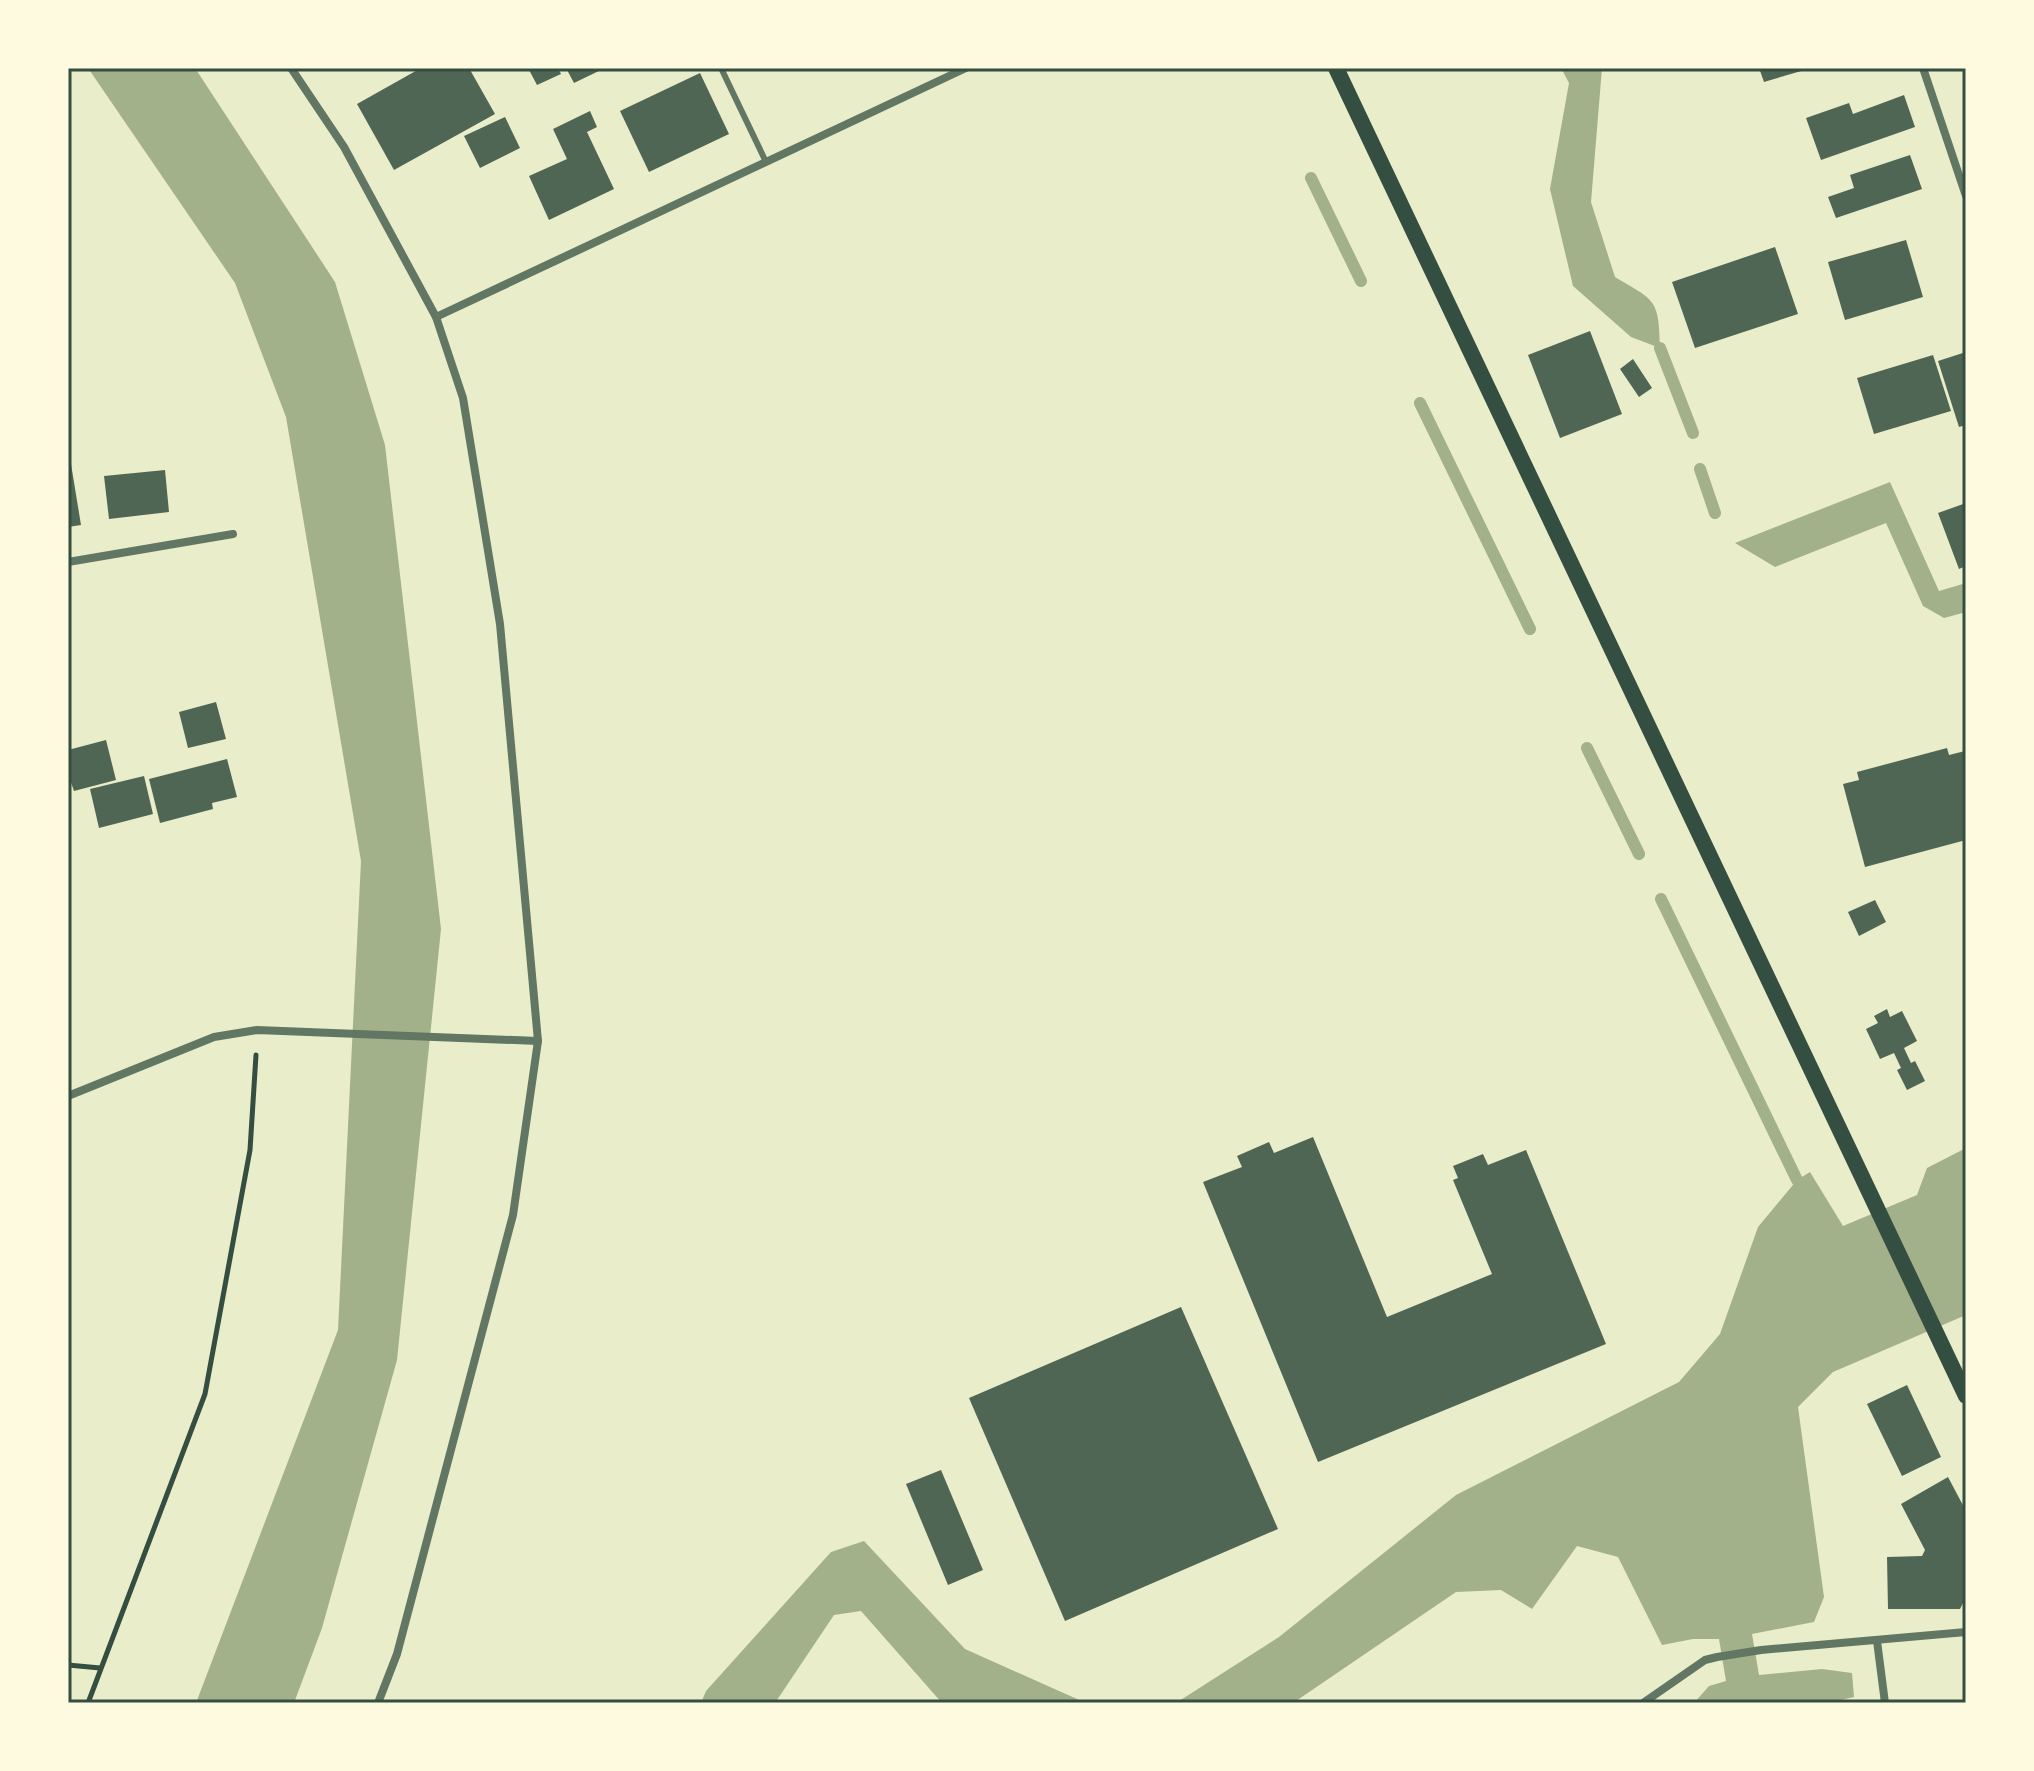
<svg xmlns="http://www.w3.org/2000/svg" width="2034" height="1771" viewBox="0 0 2034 1771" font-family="Manrope,sans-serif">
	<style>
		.water { fill: #a3b18a }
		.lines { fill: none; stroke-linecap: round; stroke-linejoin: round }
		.stream { stroke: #a3b18a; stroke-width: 12 }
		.building { fill: #4f6655 }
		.path { stroke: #344e41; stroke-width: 5 }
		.service { stroke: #617663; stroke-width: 6 }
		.minor { stroke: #617663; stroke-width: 8 }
		.secondary { stroke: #344e41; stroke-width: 16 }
		.neatline { fill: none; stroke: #344e41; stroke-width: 3 }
	</style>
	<rect width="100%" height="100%" fill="#e9edc9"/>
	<g class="water">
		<path d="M88,68H195L335,282L385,445L441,929L397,1360L322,1628L294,1703H196L338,1330L361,861L286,417L235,283Z"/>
		<path d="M1561,68H1602L1591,202L1615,277C1655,301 1659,298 1660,348L1631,337L1573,286L1550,189L1569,83Z"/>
		<path d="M1890,482L1939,591L1966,583V612L1944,618L1923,606L1886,523L1775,567L1735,543Z"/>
		<path d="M1966,1148V1315L1833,1372L1798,1407L1824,1597L1814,1622L1752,1634L1759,1675L1822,1669L1852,1673L1854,1697L1828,1703H1694L1709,1686L1726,1681L1719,1639H1693L1662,1645L1618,1557L1577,1546L1532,1609L1501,1590L1456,1592L1293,1703H1176L1279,1637L1456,1495L1679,1382L1720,1334L1758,1227L1797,1180L1810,1172L1843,1226L1917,1195L1927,1168Z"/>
		<path d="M864,1541L965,1649L1086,1703H942L861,1611L834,1615L775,1703H701L706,1691L831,1552Z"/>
	</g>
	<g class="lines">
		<g class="stream">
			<path d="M1311,178L1361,281"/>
			<path d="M1660,348L1693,433"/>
			<path d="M1420,403L1530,629"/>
			<path d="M1700,469L1715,513"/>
			<path d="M1587,748L1639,854"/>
			<path d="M1661,899L1797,1180"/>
		</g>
	</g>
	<g class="building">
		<path d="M421,68H469L495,114L394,170L357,104Z"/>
		<path d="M528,68H558L561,74L537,85Z"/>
		<path d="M566,68H605L574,83Z"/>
		<path d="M1759,68H1808V69L1764,82Z"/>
		<path d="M700,73L729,134L649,172L620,111Z"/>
		<path d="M1904,95L1915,127L1821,160L1806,118L1849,103L1853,114Z"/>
		<path d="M590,111L597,127L587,132L614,189L549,220L529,176L567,159L553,129Z"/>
		<path d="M505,117L520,148L480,168L464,136Z"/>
		<path d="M1910,155L1922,189L1836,218L1828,197L1854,188L1850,175Z"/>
		<path d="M1906,240L1923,297L1845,320L1828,262Z"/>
		<path d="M1775,247L1798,314L1695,348L1672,282Z"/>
		<path d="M1590,331L1622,414L1560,438L1528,355Z"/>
		<path d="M1966,352V425L1959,427L1938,361Z"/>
		<path d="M1933,355L1951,411L1874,434L1857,378Z"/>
		<path d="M1633,359L1652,388L1639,397L1620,369Z"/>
		<path d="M68,464H71L81,525L68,527Z"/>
		<path d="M165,470L169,512L109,519L104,476Z"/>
		<path d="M1966,503V566L1959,569L1938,513Z"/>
		<path d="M216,702L226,739L188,748L179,712Z"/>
		<path d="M106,740L116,780L74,791L68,774V750Z"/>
		<path d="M1947,748L1949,755L1965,751L1966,753V840L1865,867L1843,784L1859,780L1857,772Z"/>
		<path d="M227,759L237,797L212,803L213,809L160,823L149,779Z"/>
		<path d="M144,776L153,814L99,828L90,789Z"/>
		<path d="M1875,900L1886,922L1859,936L1848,912Z"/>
		<path d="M1887,1009L1890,1017L1902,1011L1917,1041L1904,1048L1911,1063L1915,1061L1925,1081L1907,1090L1897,1070L1901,1068L1894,1053L1880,1059L1866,1029L1878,1023L1874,1016Z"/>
		<path d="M1313,1137L1387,1317L1492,1274L1453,1180L1458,1178L1453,1166L1483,1154L1488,1165L1526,1150L1606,1344L1318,1462L1203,1182L1242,1167L1237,1156L1269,1142L1274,1153Z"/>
		<path d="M1181,1307L1278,1529L1065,1621L969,1398Z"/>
		<path d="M1907,1385L1941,1457L1902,1476L1867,1404Z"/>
		<path d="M941,1470L983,1570L948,1585L906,1484Z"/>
		<path d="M1948,1477L1966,1511V1597L1960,1609H1888L1887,1557L1922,1556L1925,1550L1901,1504Z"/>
	</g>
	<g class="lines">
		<g class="path">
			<path d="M68,1665L100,1668"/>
			<path d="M88,1703L205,1394L250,1150L256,1055"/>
		</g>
		<path class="service" d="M721,68L766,162"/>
		<g class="minor">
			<path d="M291,68L344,147L436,317L463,398L500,624L538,1041L513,1215L397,1654L378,1703"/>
			<path d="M1923,68L1966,196"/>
			<path d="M436,317L966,68"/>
			<path d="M68,562L233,534"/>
			<path d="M68,1096L214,1037L257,1030L538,1041"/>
			<path d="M1877,1641L1885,1703"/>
			<path d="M1643,1703L1705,1660L1717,1657L1761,1650L1966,1632"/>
		</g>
		<path class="secondary" d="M1336,68L1966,1396"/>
	</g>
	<rect width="2034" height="1771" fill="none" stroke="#fefae0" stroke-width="140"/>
	<rect x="70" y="70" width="1894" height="1631" class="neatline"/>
</svg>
